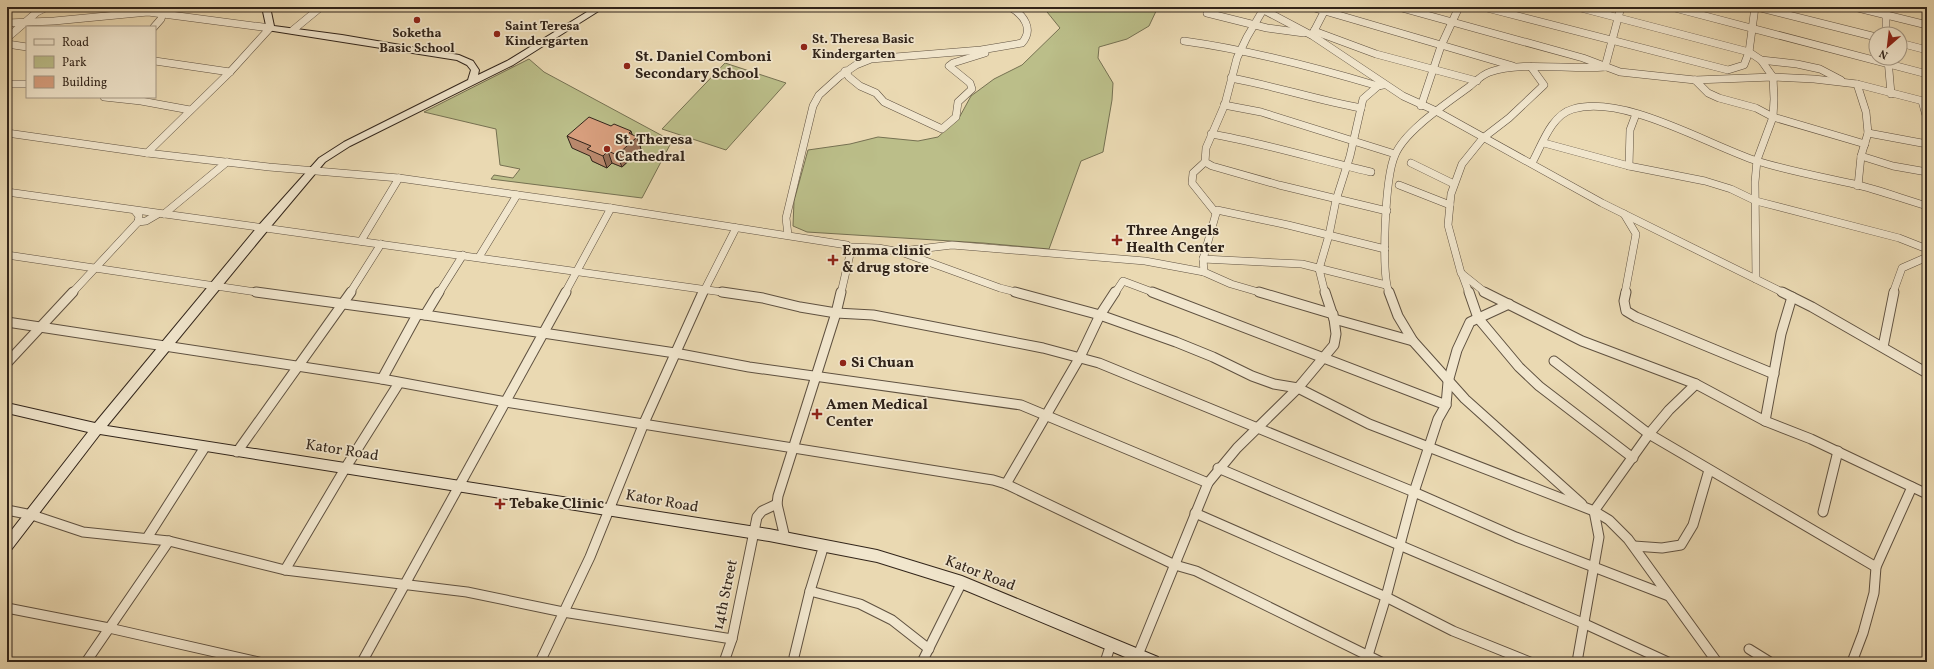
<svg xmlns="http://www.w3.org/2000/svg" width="1934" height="669" viewBox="0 0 1934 669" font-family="Vollkorn,serif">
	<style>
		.green { fill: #bbbe89; stroke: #767152; fill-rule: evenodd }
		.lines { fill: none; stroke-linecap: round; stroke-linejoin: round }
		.street-far1-casing { stroke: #5f5140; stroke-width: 8 }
		.street-casing { stroke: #5f5140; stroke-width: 11 }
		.secondary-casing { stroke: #31241a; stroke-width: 2 }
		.street-far1 { stroke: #f1e6cd; stroke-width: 7 }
		.street { stroke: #f1e6cd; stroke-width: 9 }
		.secondary { fill: #f1e6cd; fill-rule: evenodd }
		.wall { fill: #b9886c; stroke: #31241a }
		.shaded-wall { fill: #966f58; stroke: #31241a }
		.building { fill: #d79e7d; stroke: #31241a }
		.poi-dot { fill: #8f2418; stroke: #f1e6cd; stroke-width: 1.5 }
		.labels { text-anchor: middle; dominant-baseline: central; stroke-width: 3.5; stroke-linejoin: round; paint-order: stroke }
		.far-poi-label { font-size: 13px; font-weight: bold; fill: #31241a; stroke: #f1e6cd; text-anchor: start }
		.poi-label { font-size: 15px; font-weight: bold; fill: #31241a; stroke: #f1e6cd; text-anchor: start }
		.street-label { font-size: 15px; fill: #31241a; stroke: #f1e6cd }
	</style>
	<rect width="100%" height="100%" fill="#ead9b2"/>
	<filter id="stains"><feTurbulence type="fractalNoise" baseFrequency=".005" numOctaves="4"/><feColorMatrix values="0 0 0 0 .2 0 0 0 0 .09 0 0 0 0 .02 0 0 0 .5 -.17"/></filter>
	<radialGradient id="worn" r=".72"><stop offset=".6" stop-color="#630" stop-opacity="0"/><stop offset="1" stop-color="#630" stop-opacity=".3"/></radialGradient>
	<g class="green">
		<path d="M1043,7H1158L1149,26L1127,39L1099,47L1098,58L1113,83L1112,100L1103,152L1081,161L1049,249L983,243L807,232L793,226L794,201L808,150L850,144L878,137L918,141L938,137L959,118L971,96L994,79L1022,65L1060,28Z"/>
		<path d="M529,59L544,72L672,141L642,198L491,179L494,175L513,178L520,169L500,165L496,129L424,112ZM641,149L622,167L612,163L607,168L592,161L595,158Z"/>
		<path d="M725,63L786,83L726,150L662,129Z"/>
	</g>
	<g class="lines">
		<defs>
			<g id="street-far1">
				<path d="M1258,7L1313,36L1403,96L1436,111L1602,203L1784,293"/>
				<path d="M1311,7L1513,66"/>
				<path d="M1398,7L1583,58L1620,72L1695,80L1773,77L1814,79L1857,84L1927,102"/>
				<path d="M1483,7L1728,70L1744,65L1749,52L1755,7"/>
				<path d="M1577,7L1749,52L1761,60L1797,64L1820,69L1841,80"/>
				<path d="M1671,7L1927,74"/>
				<path d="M1757,7L1876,37"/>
				<path d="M1854,7L1927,25"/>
				<path d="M1886,7V34"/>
				<path d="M158,10L175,7"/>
				<path d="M1263,10L1247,37L1237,58L1225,104L1206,148L1205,162L1212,166L1279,185L1387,211"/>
				<path d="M1207,13L1267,28L1304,33"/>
				<path d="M7,23L54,21L148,12L270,28L230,72L147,153"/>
				<path d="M154,27L161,19L163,13L161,10"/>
				<path d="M293,30L321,7"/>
				<path d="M1314,31L1376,54L1477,81"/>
				<path d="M1312,35L1326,8"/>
				<path d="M7,38L37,12L47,7"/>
				<path d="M1184,41C1250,50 1314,67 1378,86"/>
				<path d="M1900,43L1927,50"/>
				<path d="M7,44L27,47"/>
				<path d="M1888,59L1891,94"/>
				<path d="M155,61L230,72"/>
				<path d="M1605,67L1621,7"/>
				<path d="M845,71L849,77L860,86L876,93L884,102L942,129L956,117L958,102L972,89L970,83L949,66L953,63L985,53"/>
				<path d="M1231,78C1275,86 1317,100 1361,108"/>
				<path d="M1695,80L1708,93L1719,98L1756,108L1773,117L1865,144"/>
				<path d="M7,84H27"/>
				<path d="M1857,84L1866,112L1868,133L1861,156L1858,186"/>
				<path d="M104,97L141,101L190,110"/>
				<path d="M1922,101L1927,119"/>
				<path d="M1224,105L1261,112L1395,154"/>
				<path d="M1421,106L1441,46L1459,7"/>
				<path d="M7,133L147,153L269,167L399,178L611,208L847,245L851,250L841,293"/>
				<path d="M1868,133L1927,144"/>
				<path d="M1211,134C1265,143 1318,160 1371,172"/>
				<path d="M1544,143L1629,166L1705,181L1731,189L1756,201L1899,238L1927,249"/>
				<path d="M1861,156L1893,166L1927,172"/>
				<path d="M1205,162L1193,173L1192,183L1216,213"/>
				<path d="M1411,163L1454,184"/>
				<path d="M1532,163C1542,145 1551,115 1573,109C1624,94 1708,145 1757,161C1789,171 1822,177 1854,184C1879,190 1903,199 1927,206"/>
				<path d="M1629,166L1630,130L1636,114"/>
				<path d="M1399,185L1450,205"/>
				<path d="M7,192L729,293"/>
				<path d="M164,214L227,162"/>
				<path d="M1624,214L1636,234L1625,293"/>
				<path d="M138,222L146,221L158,214"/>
				<path d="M788,235L786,218L813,106L819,95L840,76L856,65L871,59L981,50L1022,43C1034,29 1024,15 1010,7"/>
				<path d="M361,241L399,178"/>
				<path d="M850,247L878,248L901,252L1000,288L1019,293"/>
				<path d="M902,251L952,245L1145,261L1204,272L1231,284L1262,293"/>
				<path d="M7,255L263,293"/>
				<path d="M479,257L517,195"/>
				<path d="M1203,259L1217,210L1288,225L1385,249"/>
				<path d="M1204,272L1203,259L1302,264L1386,285"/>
				<path d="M1462,274L1469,293"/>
				<path d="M1756,279L1755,182L1757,160L1773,117L1774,99L1773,77L1761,60"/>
				<path d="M72,293L138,222L139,216L135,211"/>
				<path d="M350,293L381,244"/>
				<path d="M439,293L463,255"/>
				<path d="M565,293L611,208"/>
				<path d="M703,293L736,228"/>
				<path d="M1115,293L1123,281L1155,293"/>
				<path d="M1325,293L1319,269L1329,235L1336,200L1350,156L1363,99L1378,86L1383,85"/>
				<path d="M1389,293C1381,271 1385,177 1395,155C1405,130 1449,102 1470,86C1476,81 1483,74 1490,72C1521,61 1570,70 1605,67"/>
				<path d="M1486,293L1461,273L1448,225L1451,194L1462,164L1483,138L1509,118L1544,85L1531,67"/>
				<path d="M1893,293L1902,268L1927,257"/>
			</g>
			<g id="street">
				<path d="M256,292L425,315L675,353L749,367L1021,405L1208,483"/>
				<path d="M722,292L763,298L800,307L836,313L873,315L1043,348L1099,363L1414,492L1516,537L1669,596"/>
				<path d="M1015,292L1100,315L1176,342L1213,357L1252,376L1274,384L1298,388L1369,424L1594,511L1609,520L1628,539L1717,662"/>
				<path d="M1152,292L1446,405"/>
				<path d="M1259,292L1333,314"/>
				<path d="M1389,292L1398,316L1413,341L1465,399L1582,504"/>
				<path d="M1469,292L1478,318L1519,367L1539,386L1633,458"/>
				<path d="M1484,292L1582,341L1696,384L1765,421L1811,439L1927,494"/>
				<path d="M1626,292L1624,301L1626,311L1636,317L1774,374"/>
				<path d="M1782,292L1812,307L1927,373"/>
				<path d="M425,315L439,292"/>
				<path d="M1334,319L1413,341"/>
				<path d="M7,322L382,379L506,402L993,480L1006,484L1175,565L1196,571L1381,662"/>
				<path d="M1883,347L1894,292"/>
				<path d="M1554,361L1649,434L1876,567"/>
				<path d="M7,363L73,292"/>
				<path d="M382,379L417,315"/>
				<path d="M1765,421L1781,334L1792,297"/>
				<path d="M237,452L351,292"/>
				<path d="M1218,468L1585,624L1668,662"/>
				<path d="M1006,484L1080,357L1100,315L1115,292"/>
				<path d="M7,510L32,515L83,532L169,541L285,570L467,592L563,612L732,639"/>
				<path d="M1823,512L1838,451"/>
				<path d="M1195,513L1386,597L1453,631L1530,662"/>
				<path d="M147,538L205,447"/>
				<path d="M785,538L777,504L778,496L836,313L841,292"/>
				<path d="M1634,546L1662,548L1681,545L1693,525L1709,470"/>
				<path d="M285,570L346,467L399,383"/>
				<path d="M810,591L860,604L892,620L929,649"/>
				<path d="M7,608L109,628L259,662"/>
				<path d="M1749,649L1770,662"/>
				<path d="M1138,655L1208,483L1237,448L1298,388L1334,345L1336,334L1334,319L1325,292"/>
				<path d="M794,657L810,591L824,545"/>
				<path d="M86,662L169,541"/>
				<path d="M362,662L566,292"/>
				<path d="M540,662L590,557L644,423L703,292"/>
				<path d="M724,662L732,639L757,517L762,511L777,504"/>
				<path d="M922,662L962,582"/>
				<path d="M1105,662L1111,644"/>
				<path d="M1366,662L1386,597L1414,492L1438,419L1446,405L1448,382L1457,350L1470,322L1509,304"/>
				<path d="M1577,662L1599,537L1594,511L1649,434L1669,410L1696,384"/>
				<path d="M1852,662L1863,633L1874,593L1876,567L1912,487"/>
			</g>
			<path id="secondary" d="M262,7H270L274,26L342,35L459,55L473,61L479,70L478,75L507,61L595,7H605L513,65L350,146L325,162L267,231L107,426L769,529L877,550L962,576L1158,657L1160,662H1137L960,588L877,562L769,541L100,434L11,550L7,552V536L88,432L7,413V403L95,423L259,225L319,158L344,142L468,80L471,70L467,65L457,60L267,30Z"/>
		</defs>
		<use href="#street-far1" class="street-far1-casing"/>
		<use href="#street" class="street-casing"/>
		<use href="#secondary" class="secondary-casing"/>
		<use href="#street-far1" class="street-far1"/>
		<use href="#street" class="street"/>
		<use href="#secondary" class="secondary"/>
	</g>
	<path class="wall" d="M567,136L637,137L641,149L622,167L612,163L607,168L592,161L590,156L572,148Z"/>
	<g class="shaded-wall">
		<path d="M631,131L634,140L637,137L641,149L622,167L617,155L629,133Z"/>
		<path d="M608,151L612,163L607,168L603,156Z"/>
	</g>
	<path class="building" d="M589,117L611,126L614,124L631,131L629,133L637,137L617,155L608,151L603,156L587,149L591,146L567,136Z"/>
	<g class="poi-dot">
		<circle cx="417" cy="20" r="4"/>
		<circle cx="497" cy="34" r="4"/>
		<circle cx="804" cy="47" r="4"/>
		<circle cx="627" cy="66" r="4"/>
		<circle cx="607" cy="149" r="4"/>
		<path d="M1115 234h4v4h4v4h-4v4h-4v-4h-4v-4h4z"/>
		<path d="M831 254h4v4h4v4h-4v4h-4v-4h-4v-4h4z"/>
		<circle cx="843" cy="363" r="4"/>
		<path d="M815 408h4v4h4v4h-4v4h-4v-4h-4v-4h4z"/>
		<path d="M498 498h4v4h4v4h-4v4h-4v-4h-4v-4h4z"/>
	</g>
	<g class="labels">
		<g class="far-poi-label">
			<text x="505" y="27">Saint Teresa<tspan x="505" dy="15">Kindergarten</tspan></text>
			<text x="417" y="34" text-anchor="middle">Soketha<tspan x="417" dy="15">Basic School</tspan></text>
			<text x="812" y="40">St. Theresa Basic<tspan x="812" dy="15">Kindergarten</tspan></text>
		</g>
		<g class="poi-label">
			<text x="635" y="57">St. Daniel Comboni<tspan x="635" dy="17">Secondary School</tspan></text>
			<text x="615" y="140">St. Theresa<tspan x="615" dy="17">Cathedral</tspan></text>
			<text x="1126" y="231">Three Angels<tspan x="1126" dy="17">Health Center</tspan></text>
			<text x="842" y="251">Emma clinic<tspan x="842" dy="17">&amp; drug store</tspan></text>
			<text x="851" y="363">Si Chuan</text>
			<text x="826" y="405">Amen Medical<tspan x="826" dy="17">Center</tspan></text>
			<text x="509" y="504">Tebake Clinic</text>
		</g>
		<g class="street-label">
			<text transform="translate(342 451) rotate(9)">Kator Road</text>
			<text transform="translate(662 502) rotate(10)">Kator Road</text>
			<text transform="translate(980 574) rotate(21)">Kator Road</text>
			<text transform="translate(726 595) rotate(-78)">14th Street</text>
		</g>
	</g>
	<rect width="1934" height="669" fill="none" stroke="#ead9b2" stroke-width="24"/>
	<rect x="8" y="8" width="1918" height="653" fill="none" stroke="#31241a" stroke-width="2"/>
	<rect x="12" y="12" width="1910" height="645" fill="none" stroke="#31241a"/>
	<rect x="26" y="26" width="130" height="72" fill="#f1e6cd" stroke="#a49885"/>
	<rect x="34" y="39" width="20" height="6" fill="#f1e6cd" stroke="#a49885"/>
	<text x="62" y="46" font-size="12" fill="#31241a">Road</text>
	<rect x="34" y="56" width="20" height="12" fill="#bbbe89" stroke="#a49885"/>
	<text x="62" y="66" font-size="12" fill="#31241a">Park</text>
	<rect x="34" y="76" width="20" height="12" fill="#d79e7d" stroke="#a49885"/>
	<text x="62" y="86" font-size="12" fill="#31241a">Building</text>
	<g transform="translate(1888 46) rotate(208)"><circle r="19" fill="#f1e6cd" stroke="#a49885"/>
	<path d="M0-3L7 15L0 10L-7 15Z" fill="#8f2418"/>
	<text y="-6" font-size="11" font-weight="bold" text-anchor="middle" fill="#31241a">N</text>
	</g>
	<rect width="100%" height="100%" filter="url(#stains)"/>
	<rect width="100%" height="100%" fill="url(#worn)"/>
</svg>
